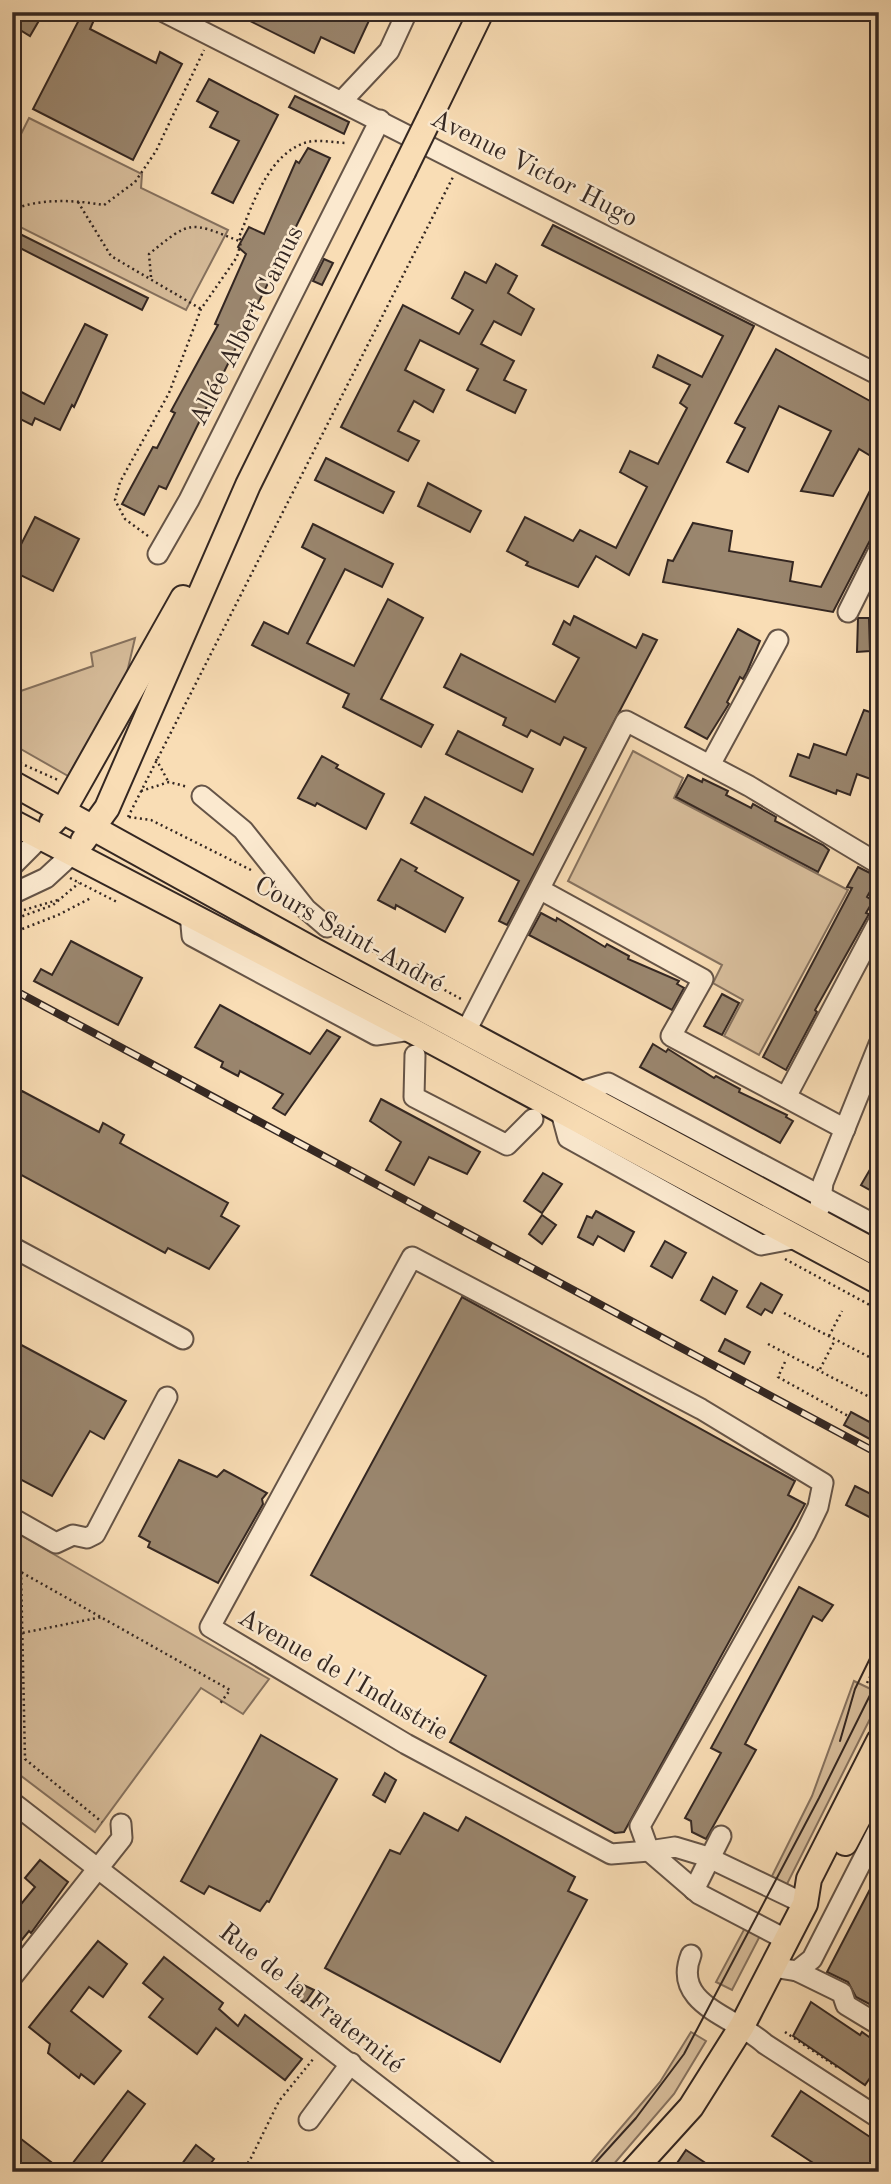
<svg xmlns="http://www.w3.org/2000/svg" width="891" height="2184" viewBox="0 0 891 2184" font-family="'Old Standard TT',serif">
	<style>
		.green { fill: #d8be9c; stroke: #86725f; stroke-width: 2 }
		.building { fill: #9a866e; stroke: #342722; stroke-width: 2 }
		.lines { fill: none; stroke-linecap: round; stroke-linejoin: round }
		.minor-casing { stroke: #655447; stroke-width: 23 }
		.major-casing { stroke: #342722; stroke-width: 28 }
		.path { stroke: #342722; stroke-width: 2.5; stroke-dasharray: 2 3.5; stroke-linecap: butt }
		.minor { stroke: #fbe9cf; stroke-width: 19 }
		.major { stroke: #f9ddb5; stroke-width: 24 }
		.tram { stroke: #342722; stroke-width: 2 }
		.rail-casing { stroke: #342722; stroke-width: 8 }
		.rail { stroke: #fbe9cf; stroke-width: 5; stroke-dasharray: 16; stroke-linecap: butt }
		.major-bridge-casing { stroke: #342722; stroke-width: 28; stroke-linecap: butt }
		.major-bridge { stroke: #f9ddb5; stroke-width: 24 }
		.labels { text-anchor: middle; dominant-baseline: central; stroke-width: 5; stroke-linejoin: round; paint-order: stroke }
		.street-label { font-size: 26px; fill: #342722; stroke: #fbe9cf }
	</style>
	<rect width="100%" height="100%" fill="#f9ddb5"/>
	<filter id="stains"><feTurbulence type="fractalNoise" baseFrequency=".00286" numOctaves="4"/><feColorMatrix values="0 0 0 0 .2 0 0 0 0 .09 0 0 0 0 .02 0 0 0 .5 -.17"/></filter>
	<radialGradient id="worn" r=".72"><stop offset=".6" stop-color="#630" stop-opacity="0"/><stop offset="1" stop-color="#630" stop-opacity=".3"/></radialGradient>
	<g class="green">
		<path d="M29,118L142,174L141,188L228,230L186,310L12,223V152Z"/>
		<path d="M135,638L126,677L68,776L12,744V694L93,666L91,653Z"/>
		<path d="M633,751L683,778L674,798L848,890L759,1055L724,1036L743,1000L713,983L722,965L568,881Z"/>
		<path d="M12,1530L269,1679L243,1714L201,1688L95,1832L12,1769Z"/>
		<path d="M854,1681L879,1693V1701L785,1888L770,1880L812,1796Z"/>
		<path d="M747,1924L762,1932L732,1990L716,1982Z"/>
		<path d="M691,2032L706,2041L674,2094L607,2172H583L660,2082Z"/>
	</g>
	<g class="building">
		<path d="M12,12H44L30,36L12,25Z"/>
		<path d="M232,12H373L354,53L321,37L314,53Z"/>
		<path d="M82,14L94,20L90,29L156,63L160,52L182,64L133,160L33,109Z"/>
		<path d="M209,79L278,115L233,203L212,193L239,141L210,127L218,112L197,101Z"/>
		<path d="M295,96L349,122L344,134L289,107Z"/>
		<path d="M308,148L330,158L166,489L159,486L144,515L122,504L153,447L157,448L175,413L171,411L218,325L215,324L246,254L238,247L249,227L264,234L296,161L299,163Z"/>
		<path d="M553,225L754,326L629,575L596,556L578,587L526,565L528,562L507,551L525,517L573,541L580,530L616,548L647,487L620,472L630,451L658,464L687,408L680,403L690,385L653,367L658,355L702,377L723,336L542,245Z"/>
		<path d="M12,230L148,298L142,310L12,244Z"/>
		<path d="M324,259L333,263L322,285L313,281Z"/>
		<path d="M496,264L517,276L508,293L534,309L521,335L494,321L481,344L514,361L504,380L526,390L515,413L467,390L478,369L420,340L405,370L444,390L433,412L414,401L398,431L419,441L408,461L341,427L403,305L459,334L473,310L452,298L465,272L486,283Z"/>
		<path d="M85,324L107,335L74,407L72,405L60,430L35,418L32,425L12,415V387L44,404Z"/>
		<path d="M776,349L879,406V461L859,449L833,496L801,491L831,431L779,406L748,472L727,462L745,428L735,423Z"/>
		<path d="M326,458L394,492L383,513L315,480Z"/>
		<path d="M879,473V523L833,612L663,582L668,560L673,561L693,523L732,531L729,551L793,562L790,581L821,587Z"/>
		<path d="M428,483L481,511L470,532L418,506Z"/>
		<path d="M35,517L79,539L53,591L12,571V562Z"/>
		<path d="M313,524L393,564L382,587L345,569L307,643L354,666L388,599L423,618L381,699L433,725L421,747L343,707L349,694L252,645L264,622L288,634L325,559L302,547Z"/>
		<path d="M574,616L636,648L643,634L657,640L507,925L499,921L519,881L411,823L425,797L533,855L586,748L564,737L560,745L531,730L527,737L503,725L506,718L444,687L461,654L555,702L579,658L553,644L564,621L570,625Z"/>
		<path d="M858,618H869L870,651L857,652Z"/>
		<path d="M738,629L760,641L747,672L743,679L740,677L727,702L729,704L707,739L685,727Z"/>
		<path d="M864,710L879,715V782L857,774L850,795L837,790L836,794L790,776L798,754L809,758L814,744L846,755Z"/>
		<path d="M458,731L533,769L522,792L446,754Z"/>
		<path d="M322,756L338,765L336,768L384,794L366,829L317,803L315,806L298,798Z"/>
		<path d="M688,775L702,782L703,779L728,791L726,795L751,808L753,804L776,817L775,821L823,845L829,850L818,872L676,797Z"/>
		<path d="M401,859L417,868L415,871L463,898L445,932L396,905L395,909L378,900Z"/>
		<path d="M858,867L878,877L867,897L873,901L866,913L869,914L815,1010L817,1012L786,1070L763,1057L852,888L847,887Z"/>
		<path d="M541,913L556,921L557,918L605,947L607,944L629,956L628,959L679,981L677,984L684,988L672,1010L529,935Z"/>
		<path d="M71,941L142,978L118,1025L34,981L41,969L52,975Z"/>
		<path d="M722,994L739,1003L722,1035L704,1026Z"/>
		<path d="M220,1005L310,1054L327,1030L340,1037L285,1115L273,1108L283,1094L240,1071L238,1076L221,1067L223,1062L195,1047Z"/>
		<path d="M653,1044L666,1052L668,1049L714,1078L716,1076L740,1089L739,1092L787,1115L786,1117L793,1121L780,1143L640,1067Z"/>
		<path d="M22,1091L99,1132L103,1123L124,1135L120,1143L228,1203L221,1216L239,1226L209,1269L168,1248L165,1253L12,1170V1101L16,1103Z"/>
		<path d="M381,1099L480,1152L467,1174L429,1157L414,1185L386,1170L401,1142L370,1121Z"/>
		<path d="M879,1154V1195L861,1185Z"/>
		<path d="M543,1173L562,1184L542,1213L524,1201Z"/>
		<path d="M596,1211L634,1232L624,1251L598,1236L593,1245L578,1237L587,1216L592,1218Z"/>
		<path d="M542,1215L556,1225L542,1244L529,1234Z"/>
		<path d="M665,1241L686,1253L672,1278L651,1266Z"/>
		<path d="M713,1277L737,1291L725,1314L701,1300Z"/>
		<path d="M761,1283L782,1295L772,1313L765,1309L761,1315L747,1307Z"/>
		<path d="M462,1297L795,1481L788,1495L805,1504L624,1832L615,1833L450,1742L486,1676L311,1575Z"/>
		<path d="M725,1339L750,1352L744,1364L719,1351Z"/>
		<path d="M12,1340L126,1401L104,1439L90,1431L52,1496L12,1475Z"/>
		<path d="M851,1412L879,1427V1444L844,1425Z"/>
		<path d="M179,1460L217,1477L224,1470L267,1493L262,1499L263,1504L218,1583L148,1547L150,1542L139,1536Z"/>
		<path d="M855,1486L879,1498V1522L846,1505Z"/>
		<path d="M799,1587L833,1605L822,1621L813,1616L745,1744L756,1750L706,1839L692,1832L691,1821L685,1818L721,1753L711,1748Z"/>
		<path d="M261,1735L337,1779L269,1902L267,1901L260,1911L209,1886L204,1894L181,1881Z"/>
		<path d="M385,1773L396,1780L385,1802L373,1795Z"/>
		<path d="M424,1813L458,1831L466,1817L575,1877L568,1891L587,1900L500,2062L325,1968L390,1850L400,1854Z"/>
		<path d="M40,1860L68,1882L31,1933L29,1931L12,1952V1915L35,1887L25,1878Z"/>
		<path d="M879,1872V2009L856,1997L848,1982L827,1972Z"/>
		<path d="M98,1941L127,1964L103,1997L89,1987L71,2011L121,2051L94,2084L81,2074L79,2078L48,2053L50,2044L29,2027Z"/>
		<path d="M164,1957L223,2003L219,2009L238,2026L245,2015L302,2059L285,2080L216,2028L197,2054L149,2017L163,1999L143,1983Z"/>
		<path d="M297,1982L314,1990L305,2003L290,1993Z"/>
		<path d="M811,2002L860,2035L862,2032L879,2044V2065L865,2085L793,2036Z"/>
		<path d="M128,2091L145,2104L94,2172H66Z"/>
		<path d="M801,2091L879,2143V2152L866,2172H827L772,2136Z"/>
		<path d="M12,2132L64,2172H27L12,2160Z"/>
		<path d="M196,2145L214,2159L204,2172H176Z"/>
		<path d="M686,2150L719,2172H671Z"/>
	</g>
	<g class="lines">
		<defs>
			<g id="minor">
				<path d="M164,12L879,375"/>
				<path d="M342,101L389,51L407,12"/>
				<path d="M158,554L189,500L380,120"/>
				<path d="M848,612L879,550"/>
				<path d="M710,765L778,640"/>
				<path d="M202,796L243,830L306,909L327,927"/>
				<path d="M12,866L40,838"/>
				<path d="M541,890L703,979L671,1036L845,1129"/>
				<path d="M12,894L46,878L71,855"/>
				<path d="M190,914L192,936L376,1035L411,1030"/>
				<path d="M465,1033L626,721L749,786L879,864"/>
				<path d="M415,1055L414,1097L507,1145L533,1119"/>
				<path d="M576,1093L608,1083L879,1227"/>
				<path d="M786,1097L879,921"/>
				<path d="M561,1112L568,1138L761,1245L798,1238"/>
				<path d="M820,1207L823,1183L879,1044"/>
				<path d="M12,1247L183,1339"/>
				<path d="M412,1257L701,1409L823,1483L818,1507L806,1532L640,1826L649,1851L611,1854L406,1744L210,1627Z"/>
				<path d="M12,1518L56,1543L73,1535L87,1538L95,1534L167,1397"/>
				<path d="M12,1802L489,2172"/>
				<path d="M649,1851L675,1847L705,1856L805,1904"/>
				<path d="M649,1851L699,1894L787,1940"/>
				<path d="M694,1890L721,1836"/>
				<path d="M691,1955C671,2005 735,2016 765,2044L879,2118"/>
				<path d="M773,1967L797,1971L812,1959L879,1828"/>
				<path d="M797,1971L842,1993L846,2005L879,2025"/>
				<path d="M12,1977L122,1838L121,1824"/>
				<path d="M309,2120L351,2063"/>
			</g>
			<g id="major">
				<path d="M430,117L481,12"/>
				<path d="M12,783L315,951L879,1254"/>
				<path d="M12,822L411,1030L879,1282"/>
				<path d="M52,823L63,811L183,598"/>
				<path d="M83,841L107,808L248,485L403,172"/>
				<path d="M845,1843L879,1779"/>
				<path d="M632,2172L691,2107L742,2026L805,1904L809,1879L879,1741"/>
			</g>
		</defs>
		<use href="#minor" class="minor-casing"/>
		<use href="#major" class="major-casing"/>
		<g class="path">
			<path d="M78,202L111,256L201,309"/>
			<path d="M12,210C40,198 74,200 104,205L135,182L156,151L204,50"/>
			<path d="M151,277L149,254C191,220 189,221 239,241"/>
			<path d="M148,536L125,519L115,500L120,482L169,393L201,309L237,257L241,242L239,237C253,204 269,152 308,142C319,139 336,143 347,143"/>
			<path d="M156,759L168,781"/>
			<path d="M20,763L58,780"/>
			<path d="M141,791L169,782L188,787"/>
			<path d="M128,817L453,177"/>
			<path d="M129,817L151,820L251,870"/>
			<path d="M70,878L117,902"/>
			<path d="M24,910L61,899"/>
			<path d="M12,920L53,905L79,883"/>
			<path d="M12,933L58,915L91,898"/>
			<path d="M343,935L463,1000"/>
			<path d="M411,980L418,964"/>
			<path d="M785,1259L879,1310"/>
			<path d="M784,1313L879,1362"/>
			<path d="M829,1336L842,1311"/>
			<path d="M768,1344L879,1402"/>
			<path d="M785,1362L778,1377L848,1416"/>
			<path d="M820,1369L835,1340"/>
			<path d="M12,1567L230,1690L219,1705"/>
			<path d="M21,1572L25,1759L102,1822"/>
			<path d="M12,1635L102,1617"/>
			<path d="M867,1683L876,1665L875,1658"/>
			<path d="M785,2032L837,2067"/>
			<path d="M241,2172L250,2160L279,2101L314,2058"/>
		</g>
		<use href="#minor" class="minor"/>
		<use href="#major" class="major"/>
		<g class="tram">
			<path d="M840,1741L855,1689L879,1640"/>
			<path d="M587,2172L636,2118L684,2054L819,1798L879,1677"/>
		</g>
		<defs>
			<path id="rail" d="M12,989L879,1454"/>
		</defs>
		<use href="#rail" class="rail-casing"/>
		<use href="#rail" class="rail"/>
		<defs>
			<path id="major-bridge" d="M403,172L430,117"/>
		</defs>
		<use href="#major-bridge" class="major-bridge-casing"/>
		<use href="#major-bridge" class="major-bridge"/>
	</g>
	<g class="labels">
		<g class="street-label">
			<text transform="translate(534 169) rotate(27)">Avenue Victor Hugo</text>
			<text transform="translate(247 326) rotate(-63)">Allée Albert Camus</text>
			<text transform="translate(349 935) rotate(29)">Cours Saint-André</text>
			<text transform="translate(343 1675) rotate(30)">Avenue de l'Industrie</text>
			<text transform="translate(311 1999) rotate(38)">Rue de la Fraternité</text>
		</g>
	</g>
	<rect width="891" height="2184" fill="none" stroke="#f9ddb5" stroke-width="42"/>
	<rect x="14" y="14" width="863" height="2156" fill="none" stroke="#342722" stroke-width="3.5"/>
	<rect x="21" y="21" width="849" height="2142" fill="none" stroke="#342722" stroke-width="2"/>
	<rect width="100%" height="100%" filter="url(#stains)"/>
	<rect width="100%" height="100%" fill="url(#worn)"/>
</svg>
